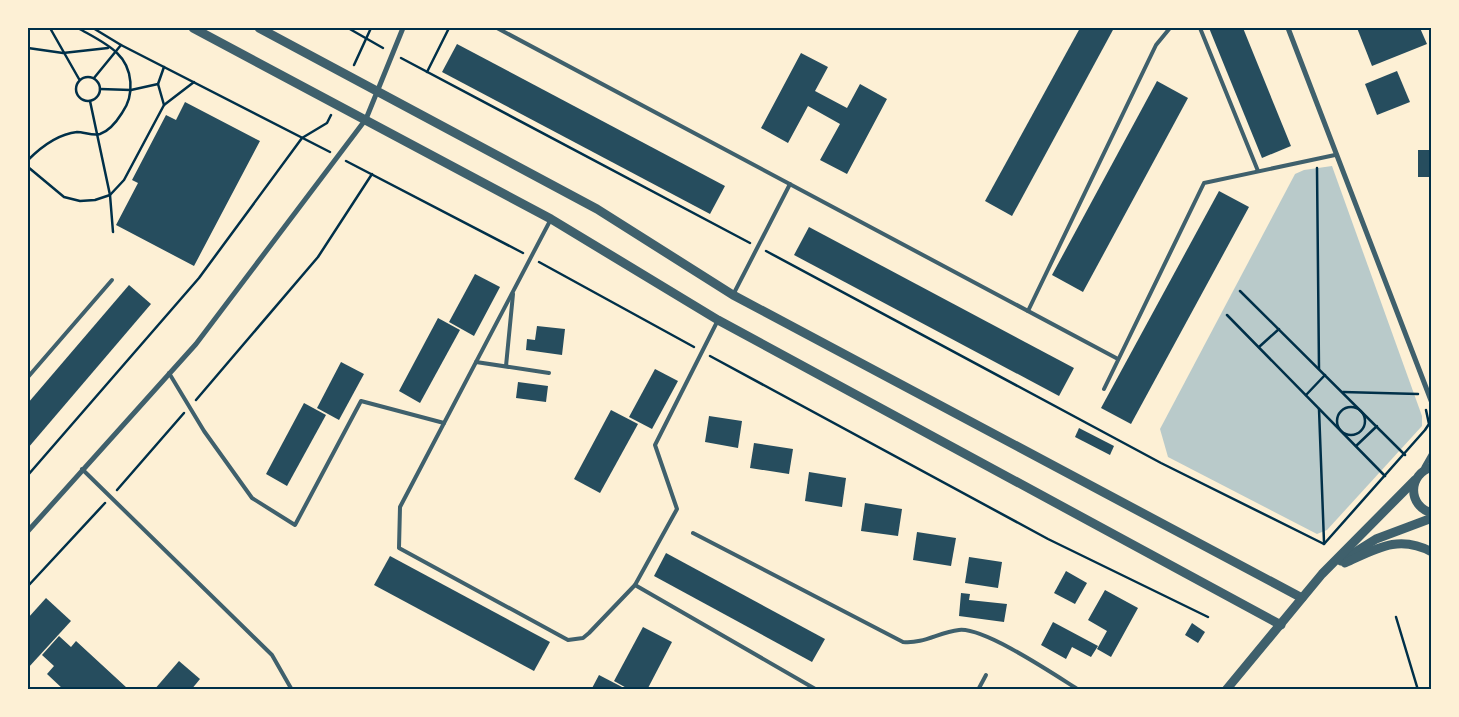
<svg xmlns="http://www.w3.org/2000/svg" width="1459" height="717" viewBox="0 0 1459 717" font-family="'Roboto Condensed',sans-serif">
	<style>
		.green { fill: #b9caca }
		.building { fill: #264d5e }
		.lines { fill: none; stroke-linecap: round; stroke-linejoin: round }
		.path { stroke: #003049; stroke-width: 2.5 }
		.service { stroke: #3f606c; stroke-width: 4 }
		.minor { stroke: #3f606c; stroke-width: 5 }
		.tertiary { stroke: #3f606c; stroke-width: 9 }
		.neatline { fill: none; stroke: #003049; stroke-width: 2 }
	</style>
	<rect width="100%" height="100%" fill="#fdf0d5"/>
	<path class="green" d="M1332,166L1422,416V426L1327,530L1317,534L1168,457L1160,429L1295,174L1304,170Z"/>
	<g class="building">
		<path d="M1080,28H1114L1012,216L985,201Z"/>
		<path d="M1209,28H1243L1291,146L1262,158Z"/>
		<path d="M1357,28H1420L1427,44L1372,66Z"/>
		<path d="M457,44L725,186L710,214L442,72Z"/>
		<path d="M801,53L828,67L815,91L847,108L860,84L887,99L847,174L820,160L840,124L808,106L788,143L761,128Z"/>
		<path d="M1397,71L1410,102L1377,115L1365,84Z"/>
		<path d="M1157,81L1188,98L1083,292L1052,275Z"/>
		<path d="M185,102L260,141L194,266L116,225L138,183L132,180L166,115L176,120Z"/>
		<rect x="1418" y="150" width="14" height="27"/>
		<path d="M1219,191L1249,207L1131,424L1101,408Z"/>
		<path d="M809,227L1074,368L1059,396L794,255Z"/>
		<path d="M475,274L500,287L474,336L449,322Z"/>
		<path d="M129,285L151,304L28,448V403Z"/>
		<path d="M438,318L460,330L420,403L399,391Z"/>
		<path d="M537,326L565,329L562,355L526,350L527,339L535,340Z"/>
		<path d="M341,362L364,374L339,420L317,408Z"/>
		<path d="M655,369L678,381L652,429L629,417Z"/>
		<path d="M518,382L548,386L546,402L516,398Z"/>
		<path d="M304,403L326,415L287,486L266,474Z"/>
		<path d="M611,410L638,424L600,493L574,479Z"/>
		<path d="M709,416L742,421L738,448L705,442Z"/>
		<path d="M1079,428L1114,446L1110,455L1075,437Z"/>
		<path d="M754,443L793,449L789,474L750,468Z"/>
		<path d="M809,472L846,478L842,507L805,501Z"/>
		<path d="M865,503L902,509L898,536L861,531Z"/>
		<path d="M917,532L956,538L951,566L913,560Z"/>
		<path d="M666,553L825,639L812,662L654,576Z"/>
		<path d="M390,556L550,642L534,671L374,585Z"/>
		<path d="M969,557L1002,562L998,588L965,583Z"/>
		<path d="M1066,571L1087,583L1075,604L1054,593Z"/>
		<path d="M1105,590L1138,608L1111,657L1097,649L1107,631L1088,620Z"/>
		<path d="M961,593L970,594L969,600L1007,604L1004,622L959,616Z"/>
		<path d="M46,598L71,621L28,668V618Z"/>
		<path d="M1053,622L1098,646L1091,657L1072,647L1066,659L1041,645Z"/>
		<path d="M1192,623L1205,632L1198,643L1185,635Z"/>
		<path d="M643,627L672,642L647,690H630L614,681Z"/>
		<path d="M59,636L71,647L76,641L127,688L64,690L47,674L54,666L42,655Z"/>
		<path d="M179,661L200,679L191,690H154Z"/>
		<path d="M599,675L624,688L623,690H591Z"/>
	</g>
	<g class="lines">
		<g class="path">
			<path d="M50,28L79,79"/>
			<path d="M93,28L121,45L330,152"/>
			<path d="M348,28L383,48"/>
			<path d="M28,48L63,53L108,48"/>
			<path d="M401,58L750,243"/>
			<path d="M354,65L371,28"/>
			<path d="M427,72L449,28"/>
			<circle cx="88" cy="89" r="12"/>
			<path d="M94,78L121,45"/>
			<path d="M100,89L131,90L158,84"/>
			<path d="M90,101L110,195L113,232"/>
			<path d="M164,105L158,84L164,67"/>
			<path d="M28,160C41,147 58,134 77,132C84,132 93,136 100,134C109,131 117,121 122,113C135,95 133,68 117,53C107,43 90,35 78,28"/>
			<path d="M346,161L523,253"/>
			<path d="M28,167L64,197L80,201L95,200L110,195L124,180L164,105L194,82"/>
			<path d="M1317,168L1319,369"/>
			<path d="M766,251L1161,463L1324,544"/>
			<path d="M539,262L694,347"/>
			<path d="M1240,291L1405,455"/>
			<path d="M1227,315L1385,476"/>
			<path d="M1259,347L1279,329"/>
			<path d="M710,356L1048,539L1208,617"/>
			<path d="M1343,392L1418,394"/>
			<path d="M1306,395L1325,375"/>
			<path d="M196,400L318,257L372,174"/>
			<circle cx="1351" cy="421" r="14"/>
			<path d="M1319,409L1324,542"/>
			<path d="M1356,446L1377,426"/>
			<path d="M28,475L199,278L302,138L327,123L331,115"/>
			<path d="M117,490L184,413"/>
			<path d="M1324,544L1425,430L1429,424L1426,410"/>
			<path d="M28,586L105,503"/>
			<path d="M1396,617L1418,690"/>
		</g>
		<g class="service">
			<path d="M497,28L1118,359"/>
			<path d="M1200,28L1258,171"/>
			<path d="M551,219L400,507L399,548L568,640L583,638L589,633L635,585L677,509L655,445L718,320"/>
			<path d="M733,295L790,184"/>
			<path d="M1028,311L1156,45L1170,28"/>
			<path d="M476,362L549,373"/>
			<path d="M506,366L513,294"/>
			<path d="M169,373L204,431L252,498L295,525L361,401L444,423"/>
			<path d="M28,377L112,280"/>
			<path d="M1104,389L1204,183L1335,155"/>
			<path d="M82,469L272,655L292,690"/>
			<path d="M693,533L903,642C924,644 939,632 959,630C984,627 1055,675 1079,690"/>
			<path d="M635,585L817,690"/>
			<path d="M978,690L986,675"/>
		</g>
		<g class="minor">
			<path d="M1288,28L1432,403"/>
			<path d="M1424,467L1432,453"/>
			<path d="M28,531L196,344L366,119L403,28"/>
		</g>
		<g class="tertiary">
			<path d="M193,28L551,219L718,320L1281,625"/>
			<path d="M259,28L597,209L733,295L1302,598"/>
			<path d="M1432,467C1408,474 1407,506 1432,513"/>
			<path d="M1341,561L1376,539L1432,518"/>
			<path d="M1345,563C1376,549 1398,534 1432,552"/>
			<path d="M1226,690L1322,574L1415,480"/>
		</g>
	</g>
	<rect width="1459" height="717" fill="none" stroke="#fdf0d5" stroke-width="58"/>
	<rect x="29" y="29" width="1401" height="659" class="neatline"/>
</svg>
